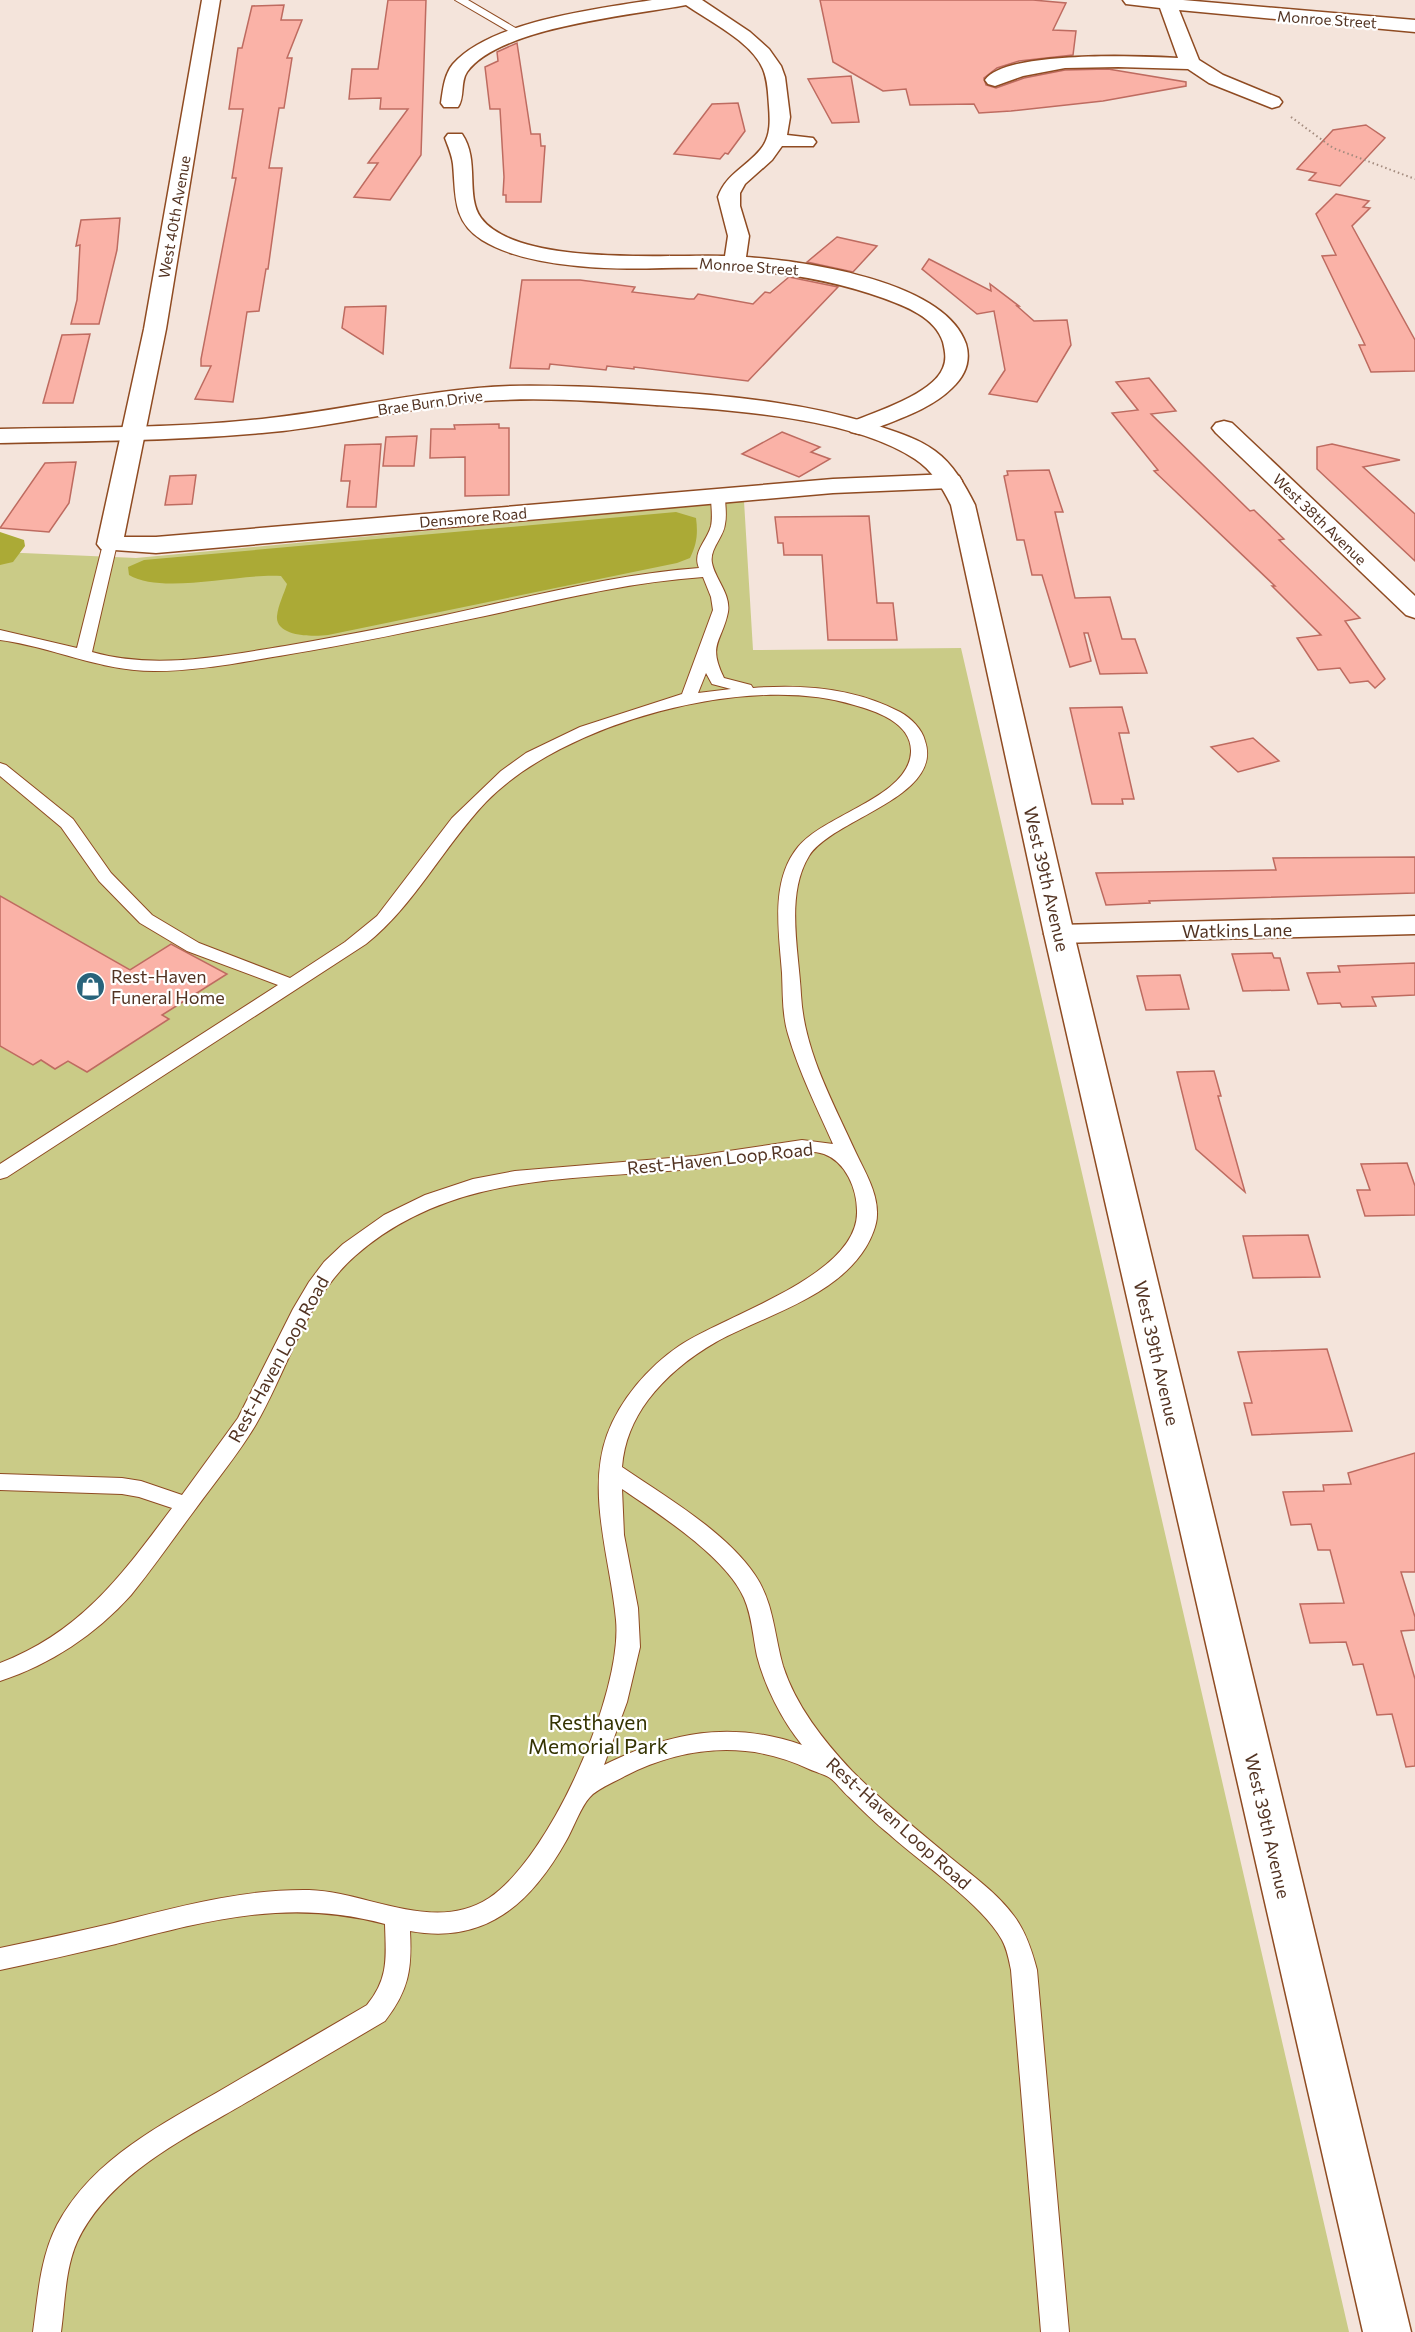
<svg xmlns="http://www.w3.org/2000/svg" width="1415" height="2332" viewBox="0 0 1415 2332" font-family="Commissioner,sans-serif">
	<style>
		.green { fill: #cacb87 }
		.forest { fill: #abaa36 }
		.building { fill: #fab2a7; stroke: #be6b60; stroke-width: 1.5 }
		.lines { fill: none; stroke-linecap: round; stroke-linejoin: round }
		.lane-casing { stroke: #8f4b22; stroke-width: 2 }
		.street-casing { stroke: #8f4b22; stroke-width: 3 }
		.secondary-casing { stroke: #8f4b22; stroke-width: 3 }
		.path { stroke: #a38b7e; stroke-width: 2; stroke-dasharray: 1.5 3; stroke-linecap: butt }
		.lane { fill: #fff; fill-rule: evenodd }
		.street { fill: #fff; fill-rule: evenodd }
		.secondary { fill: #fff; fill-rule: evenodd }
		.labels { text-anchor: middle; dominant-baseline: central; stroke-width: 4.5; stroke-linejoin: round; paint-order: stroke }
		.far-street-label { font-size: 15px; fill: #523322; stroke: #fff }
		.street-label { font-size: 18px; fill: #523322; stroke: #fff }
		.poi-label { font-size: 18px; fill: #523322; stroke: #fff; text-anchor: start }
		.near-park-label { font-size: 21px; fill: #343302; stroke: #fff }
	</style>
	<rect width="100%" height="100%" fill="#f4e4db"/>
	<path class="green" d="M744,501L753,650L961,648L1349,2332H0V552L136,558Z"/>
	<g class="forest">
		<path d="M676,512L696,518C698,533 697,544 690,558L677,563L328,635C314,637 275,637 277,616C278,605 284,594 287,584L281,576C240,573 163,595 129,575L128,567L144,560Z"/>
		<path d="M0,532L24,540L25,546L13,562L0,565Z"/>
	</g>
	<g class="building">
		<path d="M388,0H426L421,155L390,200L354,197L378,163H368L408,109H380L381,98L349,99L352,69H378Z"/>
		<path d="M820,0H1033L1066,3L1053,30L1076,31L1073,55L1019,61L997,68L984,78L986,85L996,88L1024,78L1065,70L1108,69L1186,82V86L1103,101L1011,111L979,113L974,104L910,105L906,89L883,91L833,62Z"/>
		<path d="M284,5L281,20H302L287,58H292L284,108H279L269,168H282L268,269H266L259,311L247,312L233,402L195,399L211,366H201V359L236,178H232L243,109H229L238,48H242L252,6Z"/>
		<path d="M517,43L531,134H540L541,146H545L541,202H506V195H503L504,177L500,109H490L485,67L498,61L497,52Z"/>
		<path d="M851,76L859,122L832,123L808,79Z"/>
		<path d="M738,103L745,131L728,154L725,153L720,159L674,154L712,104Z"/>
		<path d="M1366,125L1385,138L1340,186L1309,180L1316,173L1297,169L1333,130Z"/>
		<path d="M1336,194L1369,201L1363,207L1370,208L1352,226L1415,340V371L1371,372L1359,345H1365L1322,256L1336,255L1316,214Z"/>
		<path d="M120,218L117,250L99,324H71L77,300L80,245L76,246L81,220Z"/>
		<path d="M837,237L877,246L853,272L807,262Z"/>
		<path d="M929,259L991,291L990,284L1019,306H1017L1034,321L1067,320L1071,345L1037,402L989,394L1005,370L994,311L977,314L922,269Z"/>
		<path d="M789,277L838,287L748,381L634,367V369L607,366L606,370L550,364L549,369L510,368L522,280H580L635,287L632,292L689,299H694L698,294L753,304L765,292L770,293Z"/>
		<path d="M386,306L383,354L342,328L345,307Z"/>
		<path d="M90,334L73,403H43L62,335Z"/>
		<path d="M1149,378L1176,411L1151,414L1250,511L1254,510L1284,539L1279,540L1360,618L1345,621L1385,679L1375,688L1368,681L1350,683L1340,668L1318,670L1297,638L1321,635L1272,586H1275L1154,471L1158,470L1112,413L1138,410L1116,382Z"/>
		<path d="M499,424V428H509V495L465,496V457L430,458L431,429H455L454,425Z"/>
		<path d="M782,432L820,447L811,452L830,459L799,477L742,454Z"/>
		<path d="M417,436L414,466H383L386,437Z"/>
		<path d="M381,444L376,507H347L350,481H341L345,445Z"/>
		<path d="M1332,444L1400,460L1363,467L1415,514V561L1317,469V447Z"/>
		<path d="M76,462L69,503L49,532L0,528L45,463Z"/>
		<path d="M1049,470L1063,512H1055L1075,598L1110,597L1122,639H1135L1147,673L1100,674L1088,633H1084L1091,661L1070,667L1042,575H1032L1024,540H1017L1004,476L1008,475L1007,471Z"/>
		<path d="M196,475L192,504L165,505L170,476Z"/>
		<path d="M869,516L877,603H893L897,640H828L822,555H784L783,543H778L775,517Z"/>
		<path d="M1122,707L1129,733H1119L1134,799H1122L1123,804H1092L1070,708Z"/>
		<path d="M1253,738L1279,761L1238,772L1211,747Z"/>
		<path d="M1415,857V893L1149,901L1150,903L1106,905L1096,873L1276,870L1273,858Z"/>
		<path d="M0,896L130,970L171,944L227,974L162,1015L169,1019L87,1072L68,1061L55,1069L41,1060L33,1065L0,1046Z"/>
		<path d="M1272,953L1274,958H1280L1289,990L1243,991L1232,954Z"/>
		<path d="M1415,963V995L1372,997L1376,1006L1342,1007L1340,1003L1318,1004L1307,973L1340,972L1338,966Z"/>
		<path d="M1180,975L1189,1009L1146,1010L1137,976Z"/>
		<path d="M1214,1071L1221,1096H1218L1245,1192L1196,1149L1177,1072Z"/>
		<path d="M1407,1163L1415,1186V1215L1365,1216L1357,1190H1370L1361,1164Z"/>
		<path d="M1308,1235L1320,1277L1253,1278L1243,1236Z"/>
		<path d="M1327,1349L1352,1431L1252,1435L1244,1403H1252L1238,1352Z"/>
		<path d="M1415,1453V1572H1401L1415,1617V1630L1401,1631L1415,1679V1766L1406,1767L1392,1714L1377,1715L1363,1664L1353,1665L1346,1642L1310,1643L1300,1604L1344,1603L1330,1550H1318L1311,1524L1291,1525L1283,1492L1324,1491L1323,1485L1351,1484L1348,1473Z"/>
	</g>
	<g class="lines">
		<defs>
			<g id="lane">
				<path d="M455,0H468L524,33L523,35H515Z"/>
				<path d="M718,492L725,496C725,505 727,515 725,524C724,537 709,549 712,563C715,579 731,594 728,612C722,642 707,644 724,678L751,685L753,688C803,684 855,688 900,712C911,718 922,729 925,741C944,797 832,819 809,856C785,895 799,952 801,995C804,1051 833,1102 856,1153C865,1172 878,1193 877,1215C877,1225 871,1239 866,1247C835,1298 765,1315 716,1342C690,1357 666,1376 648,1400C633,1420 624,1442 622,1467C666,1497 725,1531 755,1575C774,1603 774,1635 783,1666C796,1706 823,1740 852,1771C883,1802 917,1830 951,1858C973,1876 997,1893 1014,1916C1026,1932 1032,1951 1037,1970L1069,2332H1041L1011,1970C1009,1960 1007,1949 1002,1940C983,1905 920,1862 889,1834C875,1823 862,1810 849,1797C843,1792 836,1782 830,1778C824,1774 815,1772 809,1769C748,1740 684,1746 625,1776C615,1782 598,1788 590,1797C581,1806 573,1829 566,1841C531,1903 486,1945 410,1931C412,1969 409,1990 385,2021C339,2048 293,2075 247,2102C186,2138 109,2174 77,2242C65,2269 65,2303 61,2332H33C38,2296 40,2258 57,2225C93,2157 165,2123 228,2086C275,2059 321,2032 367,2005C389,1978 386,1957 385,1924C290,1898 208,1920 116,1944C77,1953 39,1962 0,1970V1948C38,1940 76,1932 114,1923C178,1907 242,1889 309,1890C368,1892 434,1934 489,1898C550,1858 623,1692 616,1620C611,1562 586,1493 607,1435C620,1400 648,1367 679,1346C724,1315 859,1276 857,1211C857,1189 846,1162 824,1154C805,1148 785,1156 767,1159C747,1162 728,1164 709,1167C585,1182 456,1167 355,1256C305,1300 288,1370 255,1426C237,1456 214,1483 194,1511C173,1539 153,1568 131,1595C96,1634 50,1665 0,1681V1663C81,1632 122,1575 172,1508L139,1497L122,1494L0,1490V1474L122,1478L141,1481L182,1495L238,1418L293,1309L309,1282L324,1262L343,1244L384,1215L425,1195L473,1179L515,1171L695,1156L802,1140L833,1144C817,1108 799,1072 788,1034C782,1014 783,993 782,973C779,932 770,881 798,847C825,814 909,797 911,752C912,723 876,711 854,705C749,672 562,723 486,802C443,847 415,905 366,944L7,1177L0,1179V1164L278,985L187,951L140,923L99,881L61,827L0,776V763L6,765L73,819L111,873L152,915L199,943L290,978L345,942L377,916L452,818L501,771L526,753L580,727L682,694L713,610L711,597L703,577C629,582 557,600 485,616C418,630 352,644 285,655C242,662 198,671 154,671C100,671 53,647 0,640V630L77,648L103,544L110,540L117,544L92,652C155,670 221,656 285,646C353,634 422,621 490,605C559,590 628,573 699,568C692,552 707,541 711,526C713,517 711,505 711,496ZM706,673L712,684L731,689L698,693ZM622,1489C659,1514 726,1557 744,1598C752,1616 753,1637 757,1656C765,1687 782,1720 802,1745C731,1720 670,1732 604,1765L627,1702L640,1647L638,1608L624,1535Z"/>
			</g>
			<g id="street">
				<path d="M202,0H220L166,329L124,537H156L833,479L950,474L959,476L962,481L959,486L950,488L833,493L156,553L101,549L97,544L144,329Z"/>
				<path d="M652,0H702L750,32L769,49L781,66L785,77L790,117L787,135L813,138L816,142L813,146H782L772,160L745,184L740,193V206L749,236L746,257C804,261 945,281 966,344C971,361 965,376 952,388C930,410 895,420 867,432L859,434L851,432L847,427L851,422C875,412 933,394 943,368C947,359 945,351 943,342C935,317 905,306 883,298C827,278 768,270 709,268C665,267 621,271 578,266C546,263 510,257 482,240C452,221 456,195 453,164C452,155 448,146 445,138L448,134H462C480,160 465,196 481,218C518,267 668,254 725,256L728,236L718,197C726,173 750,165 763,146C771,134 770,119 769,106C768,93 768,81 763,69C752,42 709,21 686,5C633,15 499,27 467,72C460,82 465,97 458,107H444L441,103C443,90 444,75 453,64C491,21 597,9 652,0Z"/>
				<path d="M1123,0H1183L1415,20V32L1179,10L1199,60L1223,75L1279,98L1282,102L1279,106L1272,108L1209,83L1188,69L1118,67L1065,68L1023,76L995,86L988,84L985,80C1006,50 1142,56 1178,58L1160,8L1126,4Z"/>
				<path d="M1224,421L1232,423L1415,596V618L1406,615L1216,433L1212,428L1216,423Z"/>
				<path d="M1415,916V934L1059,943L1048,940L1044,934L1048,928L1059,925Z"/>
			</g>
			<path id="secondary" d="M510,386C565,385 620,388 674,392C741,397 808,404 872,424C893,431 916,437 935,451C953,464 965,485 975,505L1074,934L1411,2332H1363L1044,934L951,505C942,487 932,470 915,459C851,417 731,410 655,405C598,401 540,397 482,401C408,407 336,427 262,433C175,441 87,441 0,443V429C90,427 180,429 270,418C350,409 429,389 510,386Z"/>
		</defs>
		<use href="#lane" class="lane-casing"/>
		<use href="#street" class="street-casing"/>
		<use href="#secondary" class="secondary-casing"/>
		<path class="path" d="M1291,117L1333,148L1415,179"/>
		<use href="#lane" class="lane"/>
		<use href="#street" class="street"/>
		<use href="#secondary" class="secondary"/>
	</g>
	<defs>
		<symbol id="shop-disc" viewBox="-11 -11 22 22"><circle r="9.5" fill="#28637b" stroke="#fff"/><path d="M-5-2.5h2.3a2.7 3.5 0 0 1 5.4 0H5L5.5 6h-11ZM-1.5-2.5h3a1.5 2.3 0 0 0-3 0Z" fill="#fff"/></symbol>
	</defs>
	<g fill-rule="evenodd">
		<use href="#shop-disc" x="74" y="970" width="33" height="33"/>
	</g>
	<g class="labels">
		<g class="far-street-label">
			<text transform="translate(1327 19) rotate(4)">Monroe Street</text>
			<text transform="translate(174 217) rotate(-80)">West 40th Avenue</text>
			<text transform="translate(749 266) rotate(4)">Monroe Street</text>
			<text transform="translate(430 402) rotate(-8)">Brae Burn Drive</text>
			<text transform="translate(473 517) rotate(-5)">Densmore Road</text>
			<text transform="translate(1320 519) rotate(44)">West 38th Avenue</text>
		</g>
		<g class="street-label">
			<text transform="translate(1047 879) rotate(77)">West 39th Avenue</text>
			<text transform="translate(1237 930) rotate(-1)">Watkins Lane</text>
			<text transform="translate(720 1158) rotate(-6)">Rest-Haven Loop Road</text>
			<text transform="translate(1157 1353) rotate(77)">West 39th Avenue</text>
			<text transform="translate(278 1359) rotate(-61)">Rest-Haven Loop Road</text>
			<text transform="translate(899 1823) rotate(42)">Rest-Haven Loop Road</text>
			<text transform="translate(1268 1826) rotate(77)">West 39th Avenue</text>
		</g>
		<g class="poi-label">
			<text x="111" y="976">Rest-Haven<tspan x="111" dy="21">Funeral Home</tspan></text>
		</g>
		<g class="near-park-label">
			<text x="598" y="1721">Resthaven<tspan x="598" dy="24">Memorial Park</tspan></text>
		</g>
	</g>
</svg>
